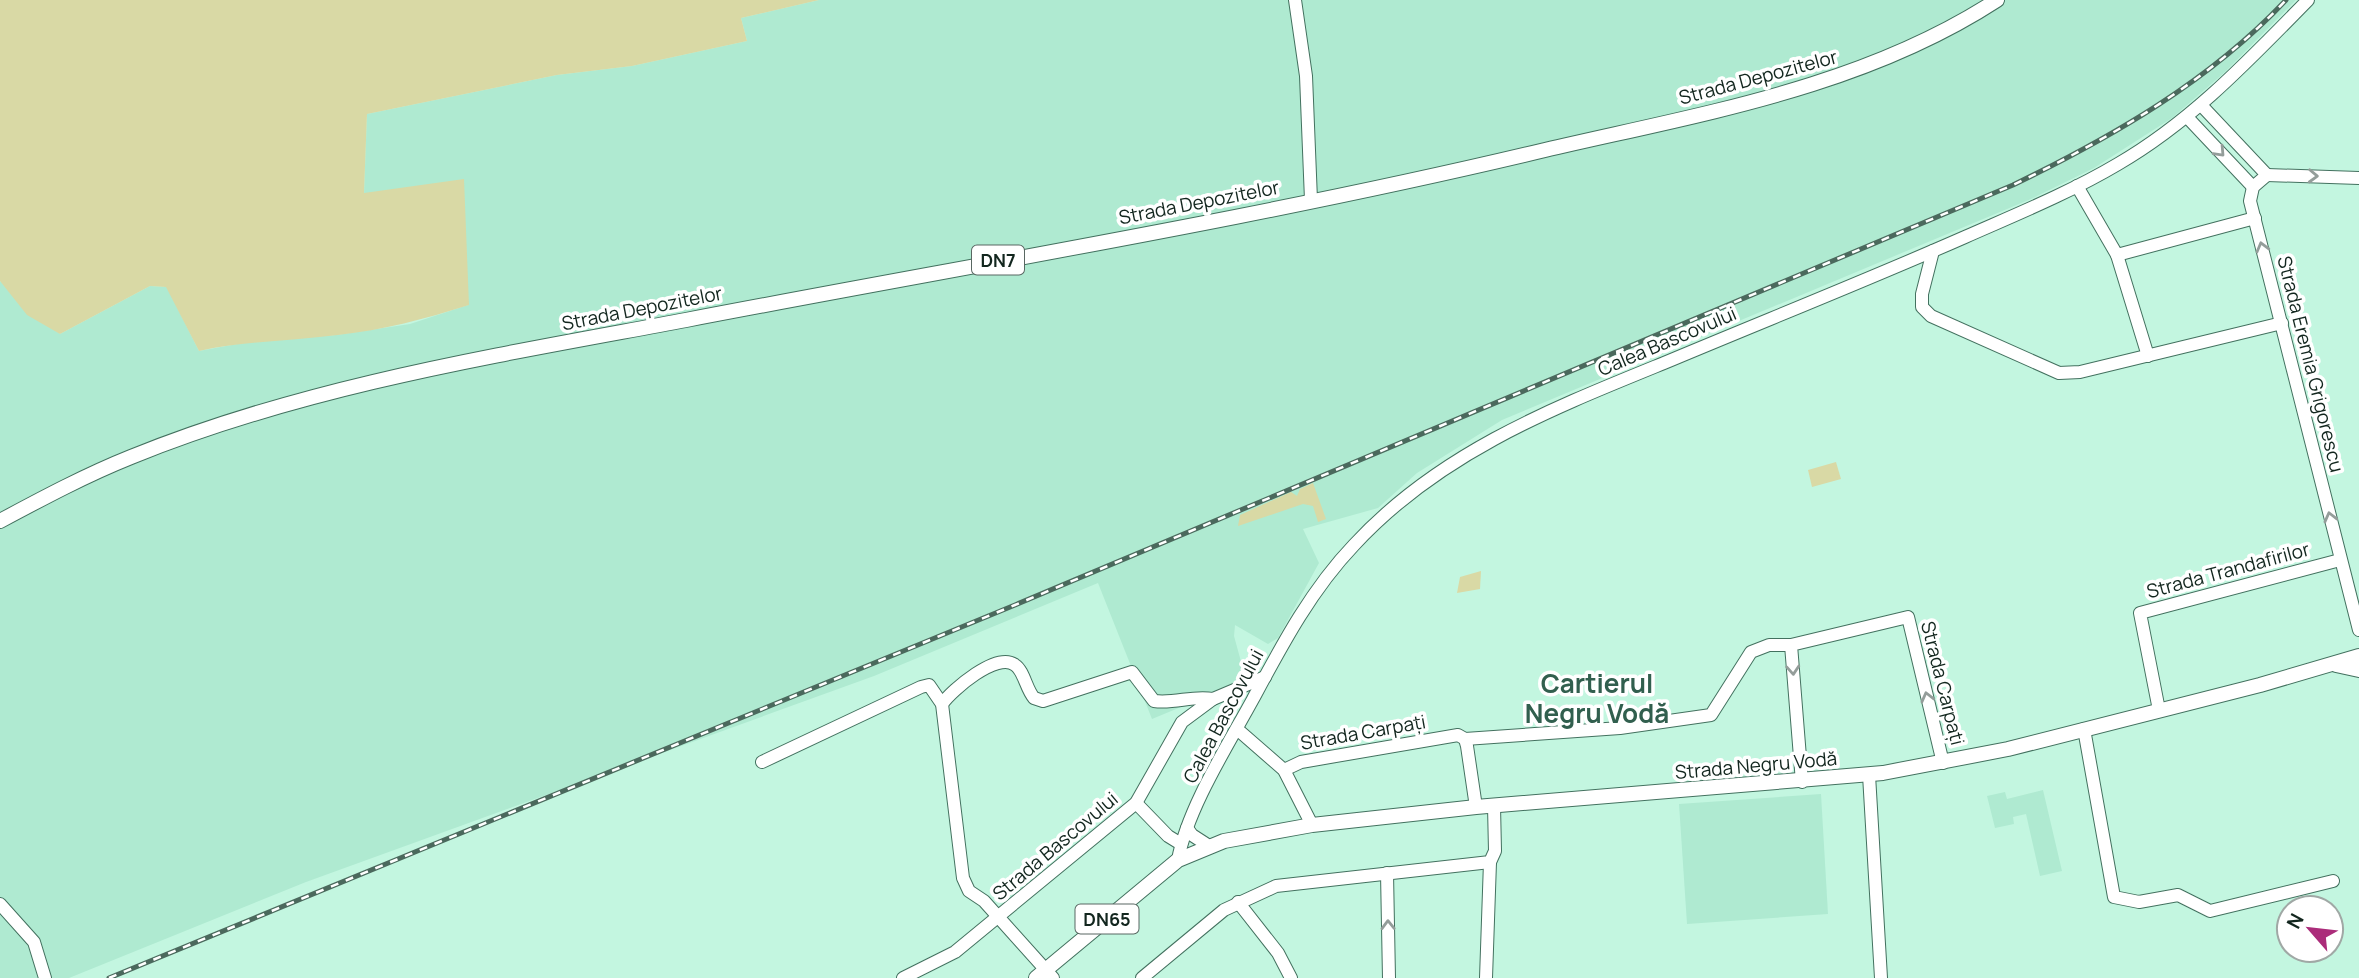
<svg xmlns="http://www.w3.org/2000/svg" width="2359" height="978" viewBox="0 0 2359 978" font-family="Manrope,sans-serif">
<rect width="100%" height="100%" fill="#c3f6e0"/>
<g fill="#afead1">
<path d="M819,0H2296L2225,72L2172,118L2094,168L2031,199L1502,420L1417,473L1378,508L1303,529L1319,563L1278,638L1268,644L1235,625L1234,636L1246,680L1152,719L1098,583L874,676L306,882L69,978H0V281L60,334L150,286L167,287L199,351L253,341L336,335L410,324L468,305L364,194L367,114L557,75L632,66L747,41L741,18Z"/>
<path d="M2043,790L2062,871L2040,876L2026,814L2013,817L2014,824L1995,828L1987,796L2005,792L2007,799Z"/>
<path d="M1821,794L1828,914L1687,924L1679,804Z"/>
</g>
<g fill="#d9d9a5">
<path d="M0,0H819L741,18L747,41L632,66L557,75L367,114L364,193L464,179L469,305C425,319 383,330 338,335C291,341 245,341 199,351L166,287L150,286L60,334L27,315L0,281Z"/>
<path d="M1836,462L1841,479L1812,487L1808,470Z"/>
<path d="M1313,483L1326,519L1318,522L1313,506L1303,504L1238,526L1240,515L1291,492L1297,496L1300,489Z"/>
<path d="M1481,571L1480,589L1457,593L1460,577Z"/>
</g>
<g fill="none" stroke-linecap="round" stroke-linejoin="round">
<defs>
<g id="minor">
<path d="M1295,0L1306,76L1311,200"/>
<path d="M2201,105L2267,175"/>
<path d="M2187,117L2253,187"/>
<path d="M2267,175L2253,187L2250,201L2359,630"/>
<path d="M2267,175L2359,178"/>
<path d="M2077,186L2117,255L2255,218"/>
<path d="M1933,251L1922,294V307L1931,316L2059,373L2080,372L2282,323"/>
<path d="M2117,255L2148,356"/>
<path d="M942,704C952,690 997,651 1015,665C1024,671 1026,689 1034,698L1043,701L1132,672L1154,701C1175,704 1193,695 1213,699"/>
<path d="M2159,710L2140,613L2340,560"/>
<path d="M1237,729L1284,770L1312,825"/>
<path d="M2084,729L2114,897L2139,902L2178,895L2210,911L2333,881"/>
<path d="M1465,739L1620,728L1711,715L1751,652L1769,645H1791"/>
<path d="M762,762L921,687L929,685L942,704L963,878L969,891L984,901L1053,978"/>
<path d="M1284,770L1301,762L1458,735L1465,739L1467,746L1476,807"/>
<path d="M1869,775L1881,978"/>
<path d="M1802,782L1791,645L1908,617L1943,763"/>
<path d="M1136,803L1168,836L1181,844"/>
<path d="M1187,828L1192,835L1209,846"/>
<path d="M1178,860C1187,809 1228,745 1253,699C1282,645 1311,590 1354,545C1439,453 1551,409 1664,363C1764,321 1865,281 1965,237C2017,214 2069,193 2118,164C2192,121 2249,60 2308,0"/>
<path d="M1387,873L1389,978"/>
<path d="M1238,902L1278,953L1291,978"/>
<path d="M0,904L34,942L45,978"/>
<path d="M903,978L955,952L1136,803L1182,722L1213,699L1265,677"/>
<path d="M1142,978L1224,910L1276,886L1490,862L1495,851L1494,806"/>
<path d="M1486,978L1490,862"/>
</g>
<g id="major">
<path d="M0,521C43,498 86,475 131,457C308,385 499,355 686,320C972,265 1261,218 1545,150C1699,114 1862,88 1997,0"/>
<path d="M2336,665L2359,670"/>
<path d="M1036,978L1178,860L1224,841L1312,825L1476,807L1883,773L2008,749L2260,685L2359,656"/>
</g>
</defs>
<use href="#minor" stroke="#43715f" stroke-width="14"/>
<use href="#major" stroke="#43715f" stroke-width="16"/>
<use href="#minor" stroke="#fff" stroke-width="12"/>
<use href="#major" stroke="#fff" stroke-width="14"/>
<defs>
<path id="rail" d="M109,978L1015,605L2013,185C2112,137 2210,81 2286,0"/>
</defs>
<use href="#rail" stroke="#4b695d" stroke-width="5"/>
<use href="#rail" stroke="#fff" stroke-width="2.5" stroke-dasharray="8" stroke-linecap="butt"/>
</g>
<defs><path id="oneway-chevron" d="M-2-3.5L2.5 0L-2 3.5" fill="none" stroke-width="1.6" stroke-linecap="round" stroke-linejoin="round" transform="scale(1.75)"/></defs>
<g stroke="#949d9a">
<use href="#oneway-chevron" transform="translate(2220 152) rotate(47)"/>
<use href="#oneway-chevron" transform="translate(2313 176) rotate(2)"/>
<use href="#oneway-chevron" transform="translate(2262 247) rotate(-105)"/>
<use href="#oneway-chevron" transform="translate(2330 517) rotate(-104)"/>
<use href="#oneway-chevron" transform="translate(1793 670) rotate(86)"/>
<use href="#oneway-chevron" transform="translate(1927 697) rotate(-104)"/>
<use href="#oneway-chevron" transform="translate(1388 925) rotate(-91)"/>
</g>
<g text-anchor="middle" dominant-baseline="central" stroke-width="7" stroke-linejoin="round" paint-order="stroke">
<g fill="#fff" stroke="#596762" stroke-width="2">
<rect x="972" y="245.5" width="52" height="29" rx="5"/>
<rect x="1075.5" y="904.5" width="63" height="29" rx="5"/>
</g>
<g font-size="18" font-weight="bold" fill="#12261e">
<text x="998" y="260">DN7</text>
<text x="1107" y="919">DN65</text>
</g>
<g font-size="19" fill="#12261e" stroke="#fff">
<text transform="translate(1758 77) rotate(-15)">Strada Depozitelor</text>
<text transform="translate(1199 202) rotate(-11)">Strada Depozitelor</text>
<text transform="translate(642 308) rotate(-11)">Strada Depozitelor</text>
<text transform="translate(1667 341) rotate(-23)">Calea Bascovului</text>
<text transform="translate(2311 364) rotate(76)">Strada Eremia Grigorescu</text>
<text transform="translate(2228 570) rotate(-15)">Strada Trandafirilor</text>
<text transform="translate(1943 683) rotate(76)">Strada Carpați</text>
<text transform="translate(1223 716) rotate(-62)">Calea Bascovului</text>
<text transform="translate(1363 732) rotate(-10)">Strada Carpați</text>
<text transform="translate(1756 765) rotate(-5)">Strada Negru Vodă</text>
<text transform="translate(1055 846) rotate(-40)">Strada Bascovului</text>
</g>
<g font-size="26" font-weight="bold" fill="#315f4e" stroke="#fff">
<text x="1597" y="683">Cartierul<tspan x="1597" dy="30">Negru Vodă</tspan></text>
</g>
</g>
<g transform="translate(2310 929) rotate(298)"><circle r="33" fill="#ffffff" stroke="#a0a8a5" stroke-width="2"/>
<path d="M0-5L12 26L0 18L-12 26Z" fill="#ab2c7a"/>
<text y="-10" font-size="19" font-weight="bold" text-anchor="middle" fill="#12261e">N</text>
</g>
</svg>
